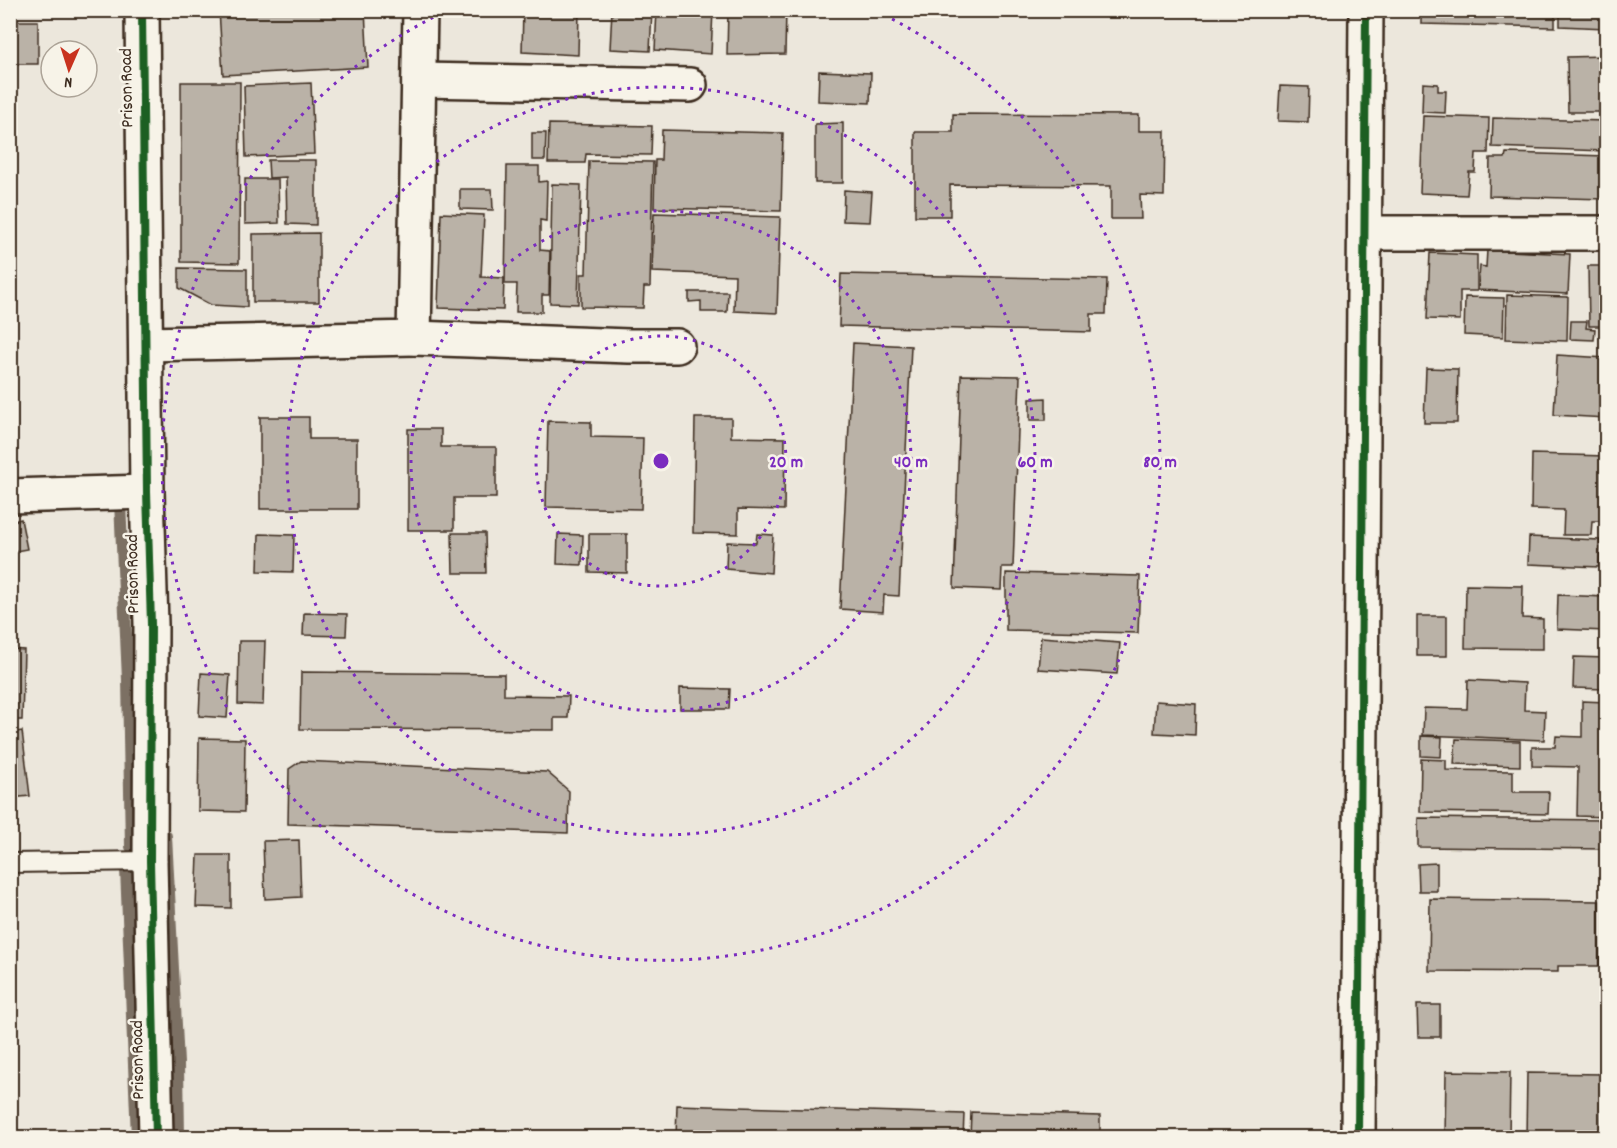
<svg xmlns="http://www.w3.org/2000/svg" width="1617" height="1148" viewBox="0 0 1617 1148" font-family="Dekko,sans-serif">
<rect width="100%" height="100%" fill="#ece7dc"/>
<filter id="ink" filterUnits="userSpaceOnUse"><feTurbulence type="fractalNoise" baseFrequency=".0167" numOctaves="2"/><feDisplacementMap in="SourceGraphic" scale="12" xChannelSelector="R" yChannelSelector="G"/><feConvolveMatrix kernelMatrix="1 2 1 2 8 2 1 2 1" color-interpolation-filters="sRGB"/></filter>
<g filter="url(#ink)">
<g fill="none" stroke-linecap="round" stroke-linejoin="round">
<g stroke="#7c7064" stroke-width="12">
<path d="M120,502L128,680L131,847"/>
<path d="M166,836L178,1063L179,1138"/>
<path d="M126,869L137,1138"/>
</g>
</g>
<g fill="#bab2a7" stroke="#3b2a1e" stroke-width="1.5">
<path d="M219,10H365L368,67L223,75Z"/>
<path d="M523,10H579L578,55L522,52Z"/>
<path d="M612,10H652L650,51L610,49Z"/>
<path d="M657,10H713L711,54L655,50Z"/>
<path d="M728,10H786L785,54L727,55Z"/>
<path d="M1421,10H1555V27L1421,24Z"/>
<path d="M1560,10H1606V28L1560,26Z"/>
<rect x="10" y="21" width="28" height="43"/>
<path d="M1606,56V112H1568L1567,57Z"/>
<path d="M819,71L871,73L870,103L818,101Z"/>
<path d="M181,82H240L239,263L181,262Z"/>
<path d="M311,83L314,154L246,157L244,86Z"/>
<path d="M1423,83L1438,84V91H1446L1445,113L1422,112Z"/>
<path d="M1280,86L1309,87L1308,122L1278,121Z"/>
<path d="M953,114L1139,115V131H1165L1164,196L1140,195L1141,219H1111V186L950,185V216H915V132H953Z"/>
<path d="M1423,116L1489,118L1488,153H1476L1475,172H1469L1467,195L1420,193Z"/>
<path d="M1493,118L1606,121V151L1492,147Z"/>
<path d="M843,123V183H815V124Z"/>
<path d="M549,124L652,126L651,155L586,154L585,163H548Z"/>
<path d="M662,130L783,133L781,211L654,208L655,160H661Z"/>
<path d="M532,133H546L545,160H532Z"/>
<path d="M1506,153L1606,156V199L1489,196L1490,158H1505Z"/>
<path d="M268,160H316V225L287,224L286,177L269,178Z"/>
<path d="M589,161L653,162L650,287H644L643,308L581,307V274H586Z"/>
<path d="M507,166H539V182L547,181L546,221L540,220V250L550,251L549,295H542V312H516L517,284H505Z"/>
<path d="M245,179H278L279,223L245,224Z"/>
<path d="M552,184L581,185L578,304L550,303Z"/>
<path d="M460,189H492L493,210L460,209Z"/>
<path d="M844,190L872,192L870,222L843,221Z"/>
<path d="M441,213L484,215L481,277L504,278L503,310L438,308Z"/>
<path d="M654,213L780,217L777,313L734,311L735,275L652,272Z"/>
<path d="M319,233V302H253V234Z"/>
<path d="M1487,250L1570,254L1568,294L1478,290L1480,266L1486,267Z"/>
<path d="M1430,253L1477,255V291H1460V320L1427,319Z"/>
<path d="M1588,266H1606V326H1589Z"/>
<path d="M179,268L247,269V307L211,305L179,288Z"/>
<path d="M841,274L1107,279L1106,314H1091V332L839,326Z"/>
<path d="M689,292H728L727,312H701V301L689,302Z"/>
<path d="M1507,295L1568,297L1567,341L1506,339Z"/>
<path d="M1465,297L1504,298L1503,337L1464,335Z"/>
<path d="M1571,321H1587L1586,328L1595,329L1594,340L1570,339Z"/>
<path d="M853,343L911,346L899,596L884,595L883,612L840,609Z"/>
<path d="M1557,355L1606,358V418L1554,415Z"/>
<path d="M1426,368L1458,369L1457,423H1424Z"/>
<path d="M961,375L1020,376L1013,567H1002L1001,590L954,588Z"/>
<path d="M1046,398V420H1030V399Z"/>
<path d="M260,417H309V439H357V509H260Z"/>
<path d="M695,418H731V437L785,438L784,510L738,509V534L693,533Z"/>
<path d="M548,421L591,422V437L643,438L641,509L546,507Z"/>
<path d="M408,429H441V447H496V498H454V530H408Z"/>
<path d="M1532,454L1606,456V521H1592L1591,535H1563L1564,510L1531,509Z"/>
<path d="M21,519L27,549L10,552V522Z"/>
<path d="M452,533H485L486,573H453Z"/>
<path d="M259,534L294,535L293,572L258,571Z"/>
<path d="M558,534L583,535L582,565L557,564Z"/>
<path d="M589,534H627V573L589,572Z"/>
<path d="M757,534L773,535L771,573L726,569L727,542L756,543Z"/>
<path d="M1529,537L1600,540L1599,567L1528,564Z"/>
<path d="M1006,573L1140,576L1138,633L1006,630Z"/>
<path d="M1466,585L1523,586L1522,618L1543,619V649L1465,648Z"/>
<path d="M1558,595L1606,597V631L1557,629Z"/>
<path d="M304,613L347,614L346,636L303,635Z"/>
<rect x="1417" y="616" width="30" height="40"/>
<path d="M1041,637L1120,643L1117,674L1038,669Z"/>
<path d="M239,641H265L263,705L238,704Z"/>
<path d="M10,649L24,650L22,720H10Z"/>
<path d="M1574,657L1606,658V689L1573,688Z"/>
<path d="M301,672L504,674V695L569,696L568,718H554V730L300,729Z"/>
<path d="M201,673L230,675L227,718L199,716Z"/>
<path d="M1468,680L1525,683L1524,710L1545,711L1544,740L1423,735L1424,708L1467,709Z"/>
<path d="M680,688L730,689L729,709H680Z"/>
<path d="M1156,701L1196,704L1195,735L1154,733Z"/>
<path d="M1582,701L1606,702V817L1577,816L1578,767L1532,766V747H1555L1556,736L1582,737Z"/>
<path d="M22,731L30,796L10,798V733Z"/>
<path d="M1421,736L1442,737L1441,757L1421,756Z"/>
<path d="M199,738L245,739L244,812L198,811Z"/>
<path d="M1456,739L1520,741V766L1454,764Z"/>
<path d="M1421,759L1446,760V770L1513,771V792H1549L1548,814L1420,812Z"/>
<path d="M301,761L547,772L569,791L568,833L288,824L289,769Z"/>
<path d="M1418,818L1606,820V849L1418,847Z"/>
<path d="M299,840L301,897L265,899L263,841Z"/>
<path d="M198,855H231V908L196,907Z"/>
<path d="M1437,863V891H1419L1418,864Z"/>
<path d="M1430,899L1599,901V966H1558V972L1429,971Z"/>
<path d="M10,909L13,910V1020H10Z"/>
<path d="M1417,1005H1440V1037H1418Z"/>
<path d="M1446,1071L1510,1072L1509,1138H1445Z"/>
<path d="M1527,1073L1604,1074L1602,1136L1582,1135V1138H1526Z"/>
<path d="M677,1105L964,1114L963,1138H676Z"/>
<path d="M971,1112L1100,1116V1138H970Z"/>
</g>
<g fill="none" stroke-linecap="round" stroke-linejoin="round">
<defs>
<path id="service" d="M10,863L150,861"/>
<g id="minor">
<path d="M142,10L147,492L151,624L150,861L156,1138"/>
<path d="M419,80L690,85"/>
<path d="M1365,233H1606"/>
<path d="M414,338L629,346H677"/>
<path d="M146,344L414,338L420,10"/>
<path d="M10,496L147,492"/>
<path d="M1358,1138L1366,10"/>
</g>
</defs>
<use href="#service" stroke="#3b2a1e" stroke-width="22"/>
<use href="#minor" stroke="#3b2a1e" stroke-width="38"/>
<use href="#service" stroke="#f7f3e8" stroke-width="18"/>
<use href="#minor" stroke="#f7f3e8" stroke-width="33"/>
<defs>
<g id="cycleway">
<path d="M142,10L147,492L151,624L150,861L156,1138"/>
<path d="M1358,1138L1366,10"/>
</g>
</defs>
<use href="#cycleway" stroke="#f7f3e8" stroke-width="11"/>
<use href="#cycleway" stroke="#1b5e20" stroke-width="8"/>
</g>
</g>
<g fill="none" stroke="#7b2cbf" stroke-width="3" stroke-dasharray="3 6">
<circle cx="661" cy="461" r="125"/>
<circle cx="661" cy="461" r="250"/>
<circle cx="661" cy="461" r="374"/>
<path d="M876 11A499 499 0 1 1 446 11"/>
</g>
<g text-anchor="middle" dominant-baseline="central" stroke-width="5" stroke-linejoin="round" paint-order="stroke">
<g font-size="18" fill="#3b2a1e" stroke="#f7f3e8">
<text transform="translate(128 88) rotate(-91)">Prison Road</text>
<text transform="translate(134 574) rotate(-91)">Prison Road</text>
<text transform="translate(139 1060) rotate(-91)">Prison Road</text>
</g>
</g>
<circle cx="661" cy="461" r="9" fill="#7b2cbf" stroke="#f7f3e8" stroke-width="3"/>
<g font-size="18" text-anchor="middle" font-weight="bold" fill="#7b2cbf" stroke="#f7f3e8" stroke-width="5" stroke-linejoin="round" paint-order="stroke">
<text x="786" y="467">20 m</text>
<text x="911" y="467">40 m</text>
<text x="1035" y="467">60 m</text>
<text x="1160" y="467">80 m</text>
</g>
<rect width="1617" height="1148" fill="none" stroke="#f7f3e8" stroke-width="36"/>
<rect x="18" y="18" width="1581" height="1112" fill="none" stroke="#3b2a1e" stroke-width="2" filter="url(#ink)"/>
<g transform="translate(69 69) rotate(183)"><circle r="28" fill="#f7f3e8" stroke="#aca397" stroke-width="1.5"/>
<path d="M0-4.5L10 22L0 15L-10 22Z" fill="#c8321e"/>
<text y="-9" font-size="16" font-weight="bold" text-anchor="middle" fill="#3b2a1e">N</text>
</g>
</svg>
